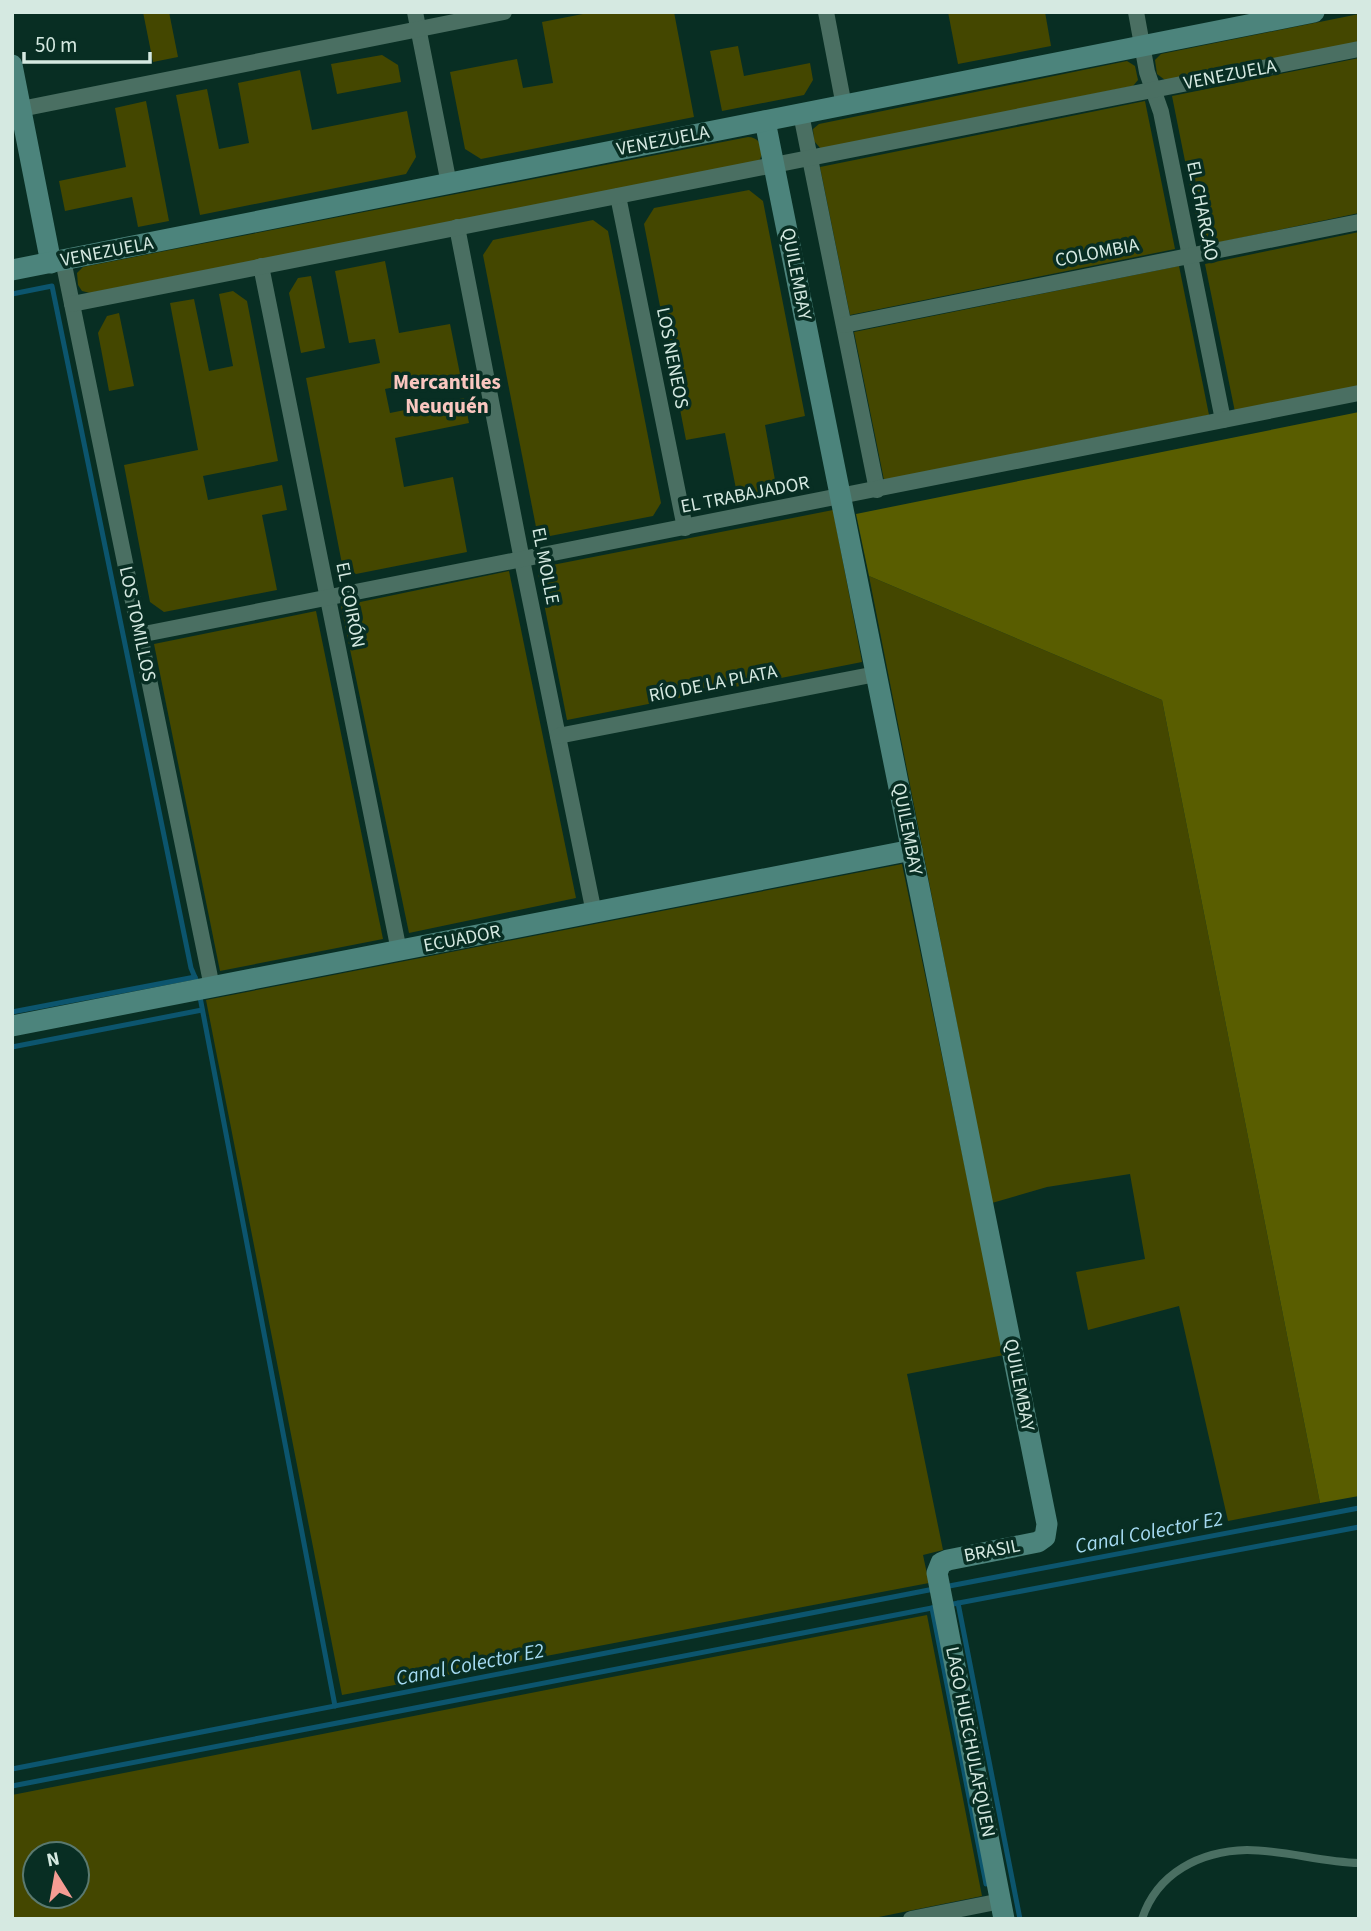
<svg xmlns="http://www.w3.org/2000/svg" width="1371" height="1931" viewBox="0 0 1371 1931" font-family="'Source Sans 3',sans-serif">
<rect width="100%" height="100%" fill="#082e23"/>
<g fill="#444700" fill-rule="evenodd">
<path d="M143,12H169L178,57L153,62Z"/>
<path d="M593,12H674L694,117L481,159L465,149L450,72L517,59L523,88L553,83L542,22Z"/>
<path d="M948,12H1045L1051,46L958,64Z"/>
<path d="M1359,14V42L1165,80L1157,74L1155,60L1161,54Z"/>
<path d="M738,46L744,76L810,63L813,80L804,95L722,111L710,51Z"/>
<path d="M382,55L398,65L401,82L337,94L331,64Z"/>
<path d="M1359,58V213L1202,246L1172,96Z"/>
<path d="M1127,61L1135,66L1138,80L1133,86L821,149L814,141L813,129L819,124Z"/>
<path d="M300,70L312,130L407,111L416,157L406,174L200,215L176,95L207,89L219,149L249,143L238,83Z"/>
<path d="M146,101L169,221L138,227L132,197L65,211L59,181L126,167L115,108Z"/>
<path d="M1145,101L1175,249L850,315L820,167Z"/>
<path d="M748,137C761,137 765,151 759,161L90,293L82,291L78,285L77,273L83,267Z"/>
<path d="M749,190L763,201L805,416L765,425L777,491L738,499L725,433L686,440L644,224L654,208Z"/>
<path d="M593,220L608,231L661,503L653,516L550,536L536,527L483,255L493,240Z"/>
<path d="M1359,232V387L1235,412L1205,264Z"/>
<path d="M385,261L399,333L450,324L460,374L385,389L390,413L464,398L469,423L395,438L404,487L453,477L467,552L356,574L342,564L306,378L380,363L375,339L349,343L335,271Z"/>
<path d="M1179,266L1209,415L884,480L854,332Z"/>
<path d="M311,276L325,348L301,353L289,293L298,278Z"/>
<path d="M233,291L247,301L278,461L203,476L208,500L282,485L287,510L262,515L277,590L164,612L150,602L124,465L198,450L170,303L194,299L209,371L233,366L219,294Z"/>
<path d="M119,313L134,386L109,391L98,333L107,316Z"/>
<path d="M833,510L862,662L567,720L537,568Z"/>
<path d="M509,571L576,898L409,933L341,606Z"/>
<path d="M869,576L1162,700L1320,1503L1228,1521L1179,1306L1088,1330L1076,1272L1145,1259L1130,1174L1047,1187L992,1203Z"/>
<path d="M316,611L383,939L220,971L154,644Z"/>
<path d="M902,864L1004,1355L907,1374L943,1550L923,1555L929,1583L342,1695L206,1000Z"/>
<path d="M927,1615L982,1896L869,1919H12V1795ZM77,1854V1896H35V1854Z"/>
</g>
<path fill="#595d00" d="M1359,412V1496L1320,1503L1162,700L869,576L856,514Z"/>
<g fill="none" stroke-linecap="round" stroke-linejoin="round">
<g stroke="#0c556e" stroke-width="5">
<path d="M12,294L52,286L191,968L197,982"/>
<path d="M200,997L335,1706"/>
<path d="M12,1012L195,977"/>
<path d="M12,1047L202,1010"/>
<path d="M944,1587L1359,1508"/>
<path d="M958,1603L1020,1919"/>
<path d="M948,1605L1359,1527"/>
<path d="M932,1608L986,1884"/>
<path d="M12,1769L934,1589"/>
<path d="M12,1786L937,1607"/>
</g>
<path stroke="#4a6f62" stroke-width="8" d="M1142,1919C1157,1873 1200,1851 1247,1850C1284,1850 1321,1862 1359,1863"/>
<g stroke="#4a6f62" stroke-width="16">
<path d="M415,12L449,184"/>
<path d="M826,12L844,106"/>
<path d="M1136,12L1147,72L1161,112L1223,420"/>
<path d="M21,109L504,12"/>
<path d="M801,114L877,490"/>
<path d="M618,196L685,528"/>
<path d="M457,227L522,560L594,913"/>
<path d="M63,260L212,987"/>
<path d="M261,266L399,951"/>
<path d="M72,304L1359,49"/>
<path d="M844,325L1359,222"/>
<path d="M139,635L1359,393"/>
<path d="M558,736L876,674"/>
<path d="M911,1919L1001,1901"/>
</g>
<g stroke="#4c847c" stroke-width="21">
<path d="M12,65L51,263"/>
<path d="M765,121L1047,1524L1045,1537L1038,1542L948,1560L941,1563L937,1573L1004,1919"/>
<path d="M12,270L1314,12"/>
<path d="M12,1026L912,850"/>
</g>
</g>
<g text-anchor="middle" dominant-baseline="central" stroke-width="7" stroke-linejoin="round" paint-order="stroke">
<g font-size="19" fill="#d5e9e1" stroke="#082e23">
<text transform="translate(1230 75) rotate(-11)">VENEZUELA</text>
<text transform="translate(663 141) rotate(-11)">VENEZUELA</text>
<text transform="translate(1202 211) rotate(79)">EL CHARCAO</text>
<text transform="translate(107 252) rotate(-11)">VENEZUELA</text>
<text transform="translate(1097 253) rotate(-11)">COLOMBIA</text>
<text transform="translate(796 274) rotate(79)">QUILEMBAY</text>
<text transform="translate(672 358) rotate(79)">LOS NENEOS</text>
<text transform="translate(745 495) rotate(-11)">EL TRABAJADOR</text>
<text transform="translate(545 566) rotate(79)">EL MOLLE</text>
<text transform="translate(350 605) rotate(79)">EL COIRÓN</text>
<text transform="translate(137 624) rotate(78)">LOS TOMILLOS</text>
<text transform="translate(713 684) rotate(-11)">RÍO DE LA PLATA</text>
<text transform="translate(907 829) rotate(79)">QUILEMBAY</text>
<text transform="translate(462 939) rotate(-11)">ECUADOR</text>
<text transform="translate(1019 1385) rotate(79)">QUILEMBAY</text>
<text transform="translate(992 1551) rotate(-11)">BRASIL</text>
<text transform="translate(970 1742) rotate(79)">LAGO HUECHULAFQUEN</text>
</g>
<g font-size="21" font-weight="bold" fill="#fac7c0" stroke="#082e23">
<text x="447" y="382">Mercantiles<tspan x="447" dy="24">Neuquén</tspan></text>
</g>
<g font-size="21" font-style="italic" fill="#a5daf1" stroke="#082e23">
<text transform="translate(1149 1532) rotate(-11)">Canal Colector E2</text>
<text transform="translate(470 1664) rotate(-11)">Canal Colector E2</text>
</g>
</g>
<rect width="1371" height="1931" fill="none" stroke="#d5e9e1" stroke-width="28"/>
<g transform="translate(56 1875) rotate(349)"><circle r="33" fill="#082e23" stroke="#5a796f" stroke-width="2"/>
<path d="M0-5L12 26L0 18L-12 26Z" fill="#f59c93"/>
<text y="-10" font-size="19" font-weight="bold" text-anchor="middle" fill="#d5e9e1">N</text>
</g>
<path d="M24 52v10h126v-10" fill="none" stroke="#d5e9e1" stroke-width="3.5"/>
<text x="35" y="52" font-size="21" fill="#d5e9e1" stroke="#082e23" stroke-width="5" paint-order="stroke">50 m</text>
</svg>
